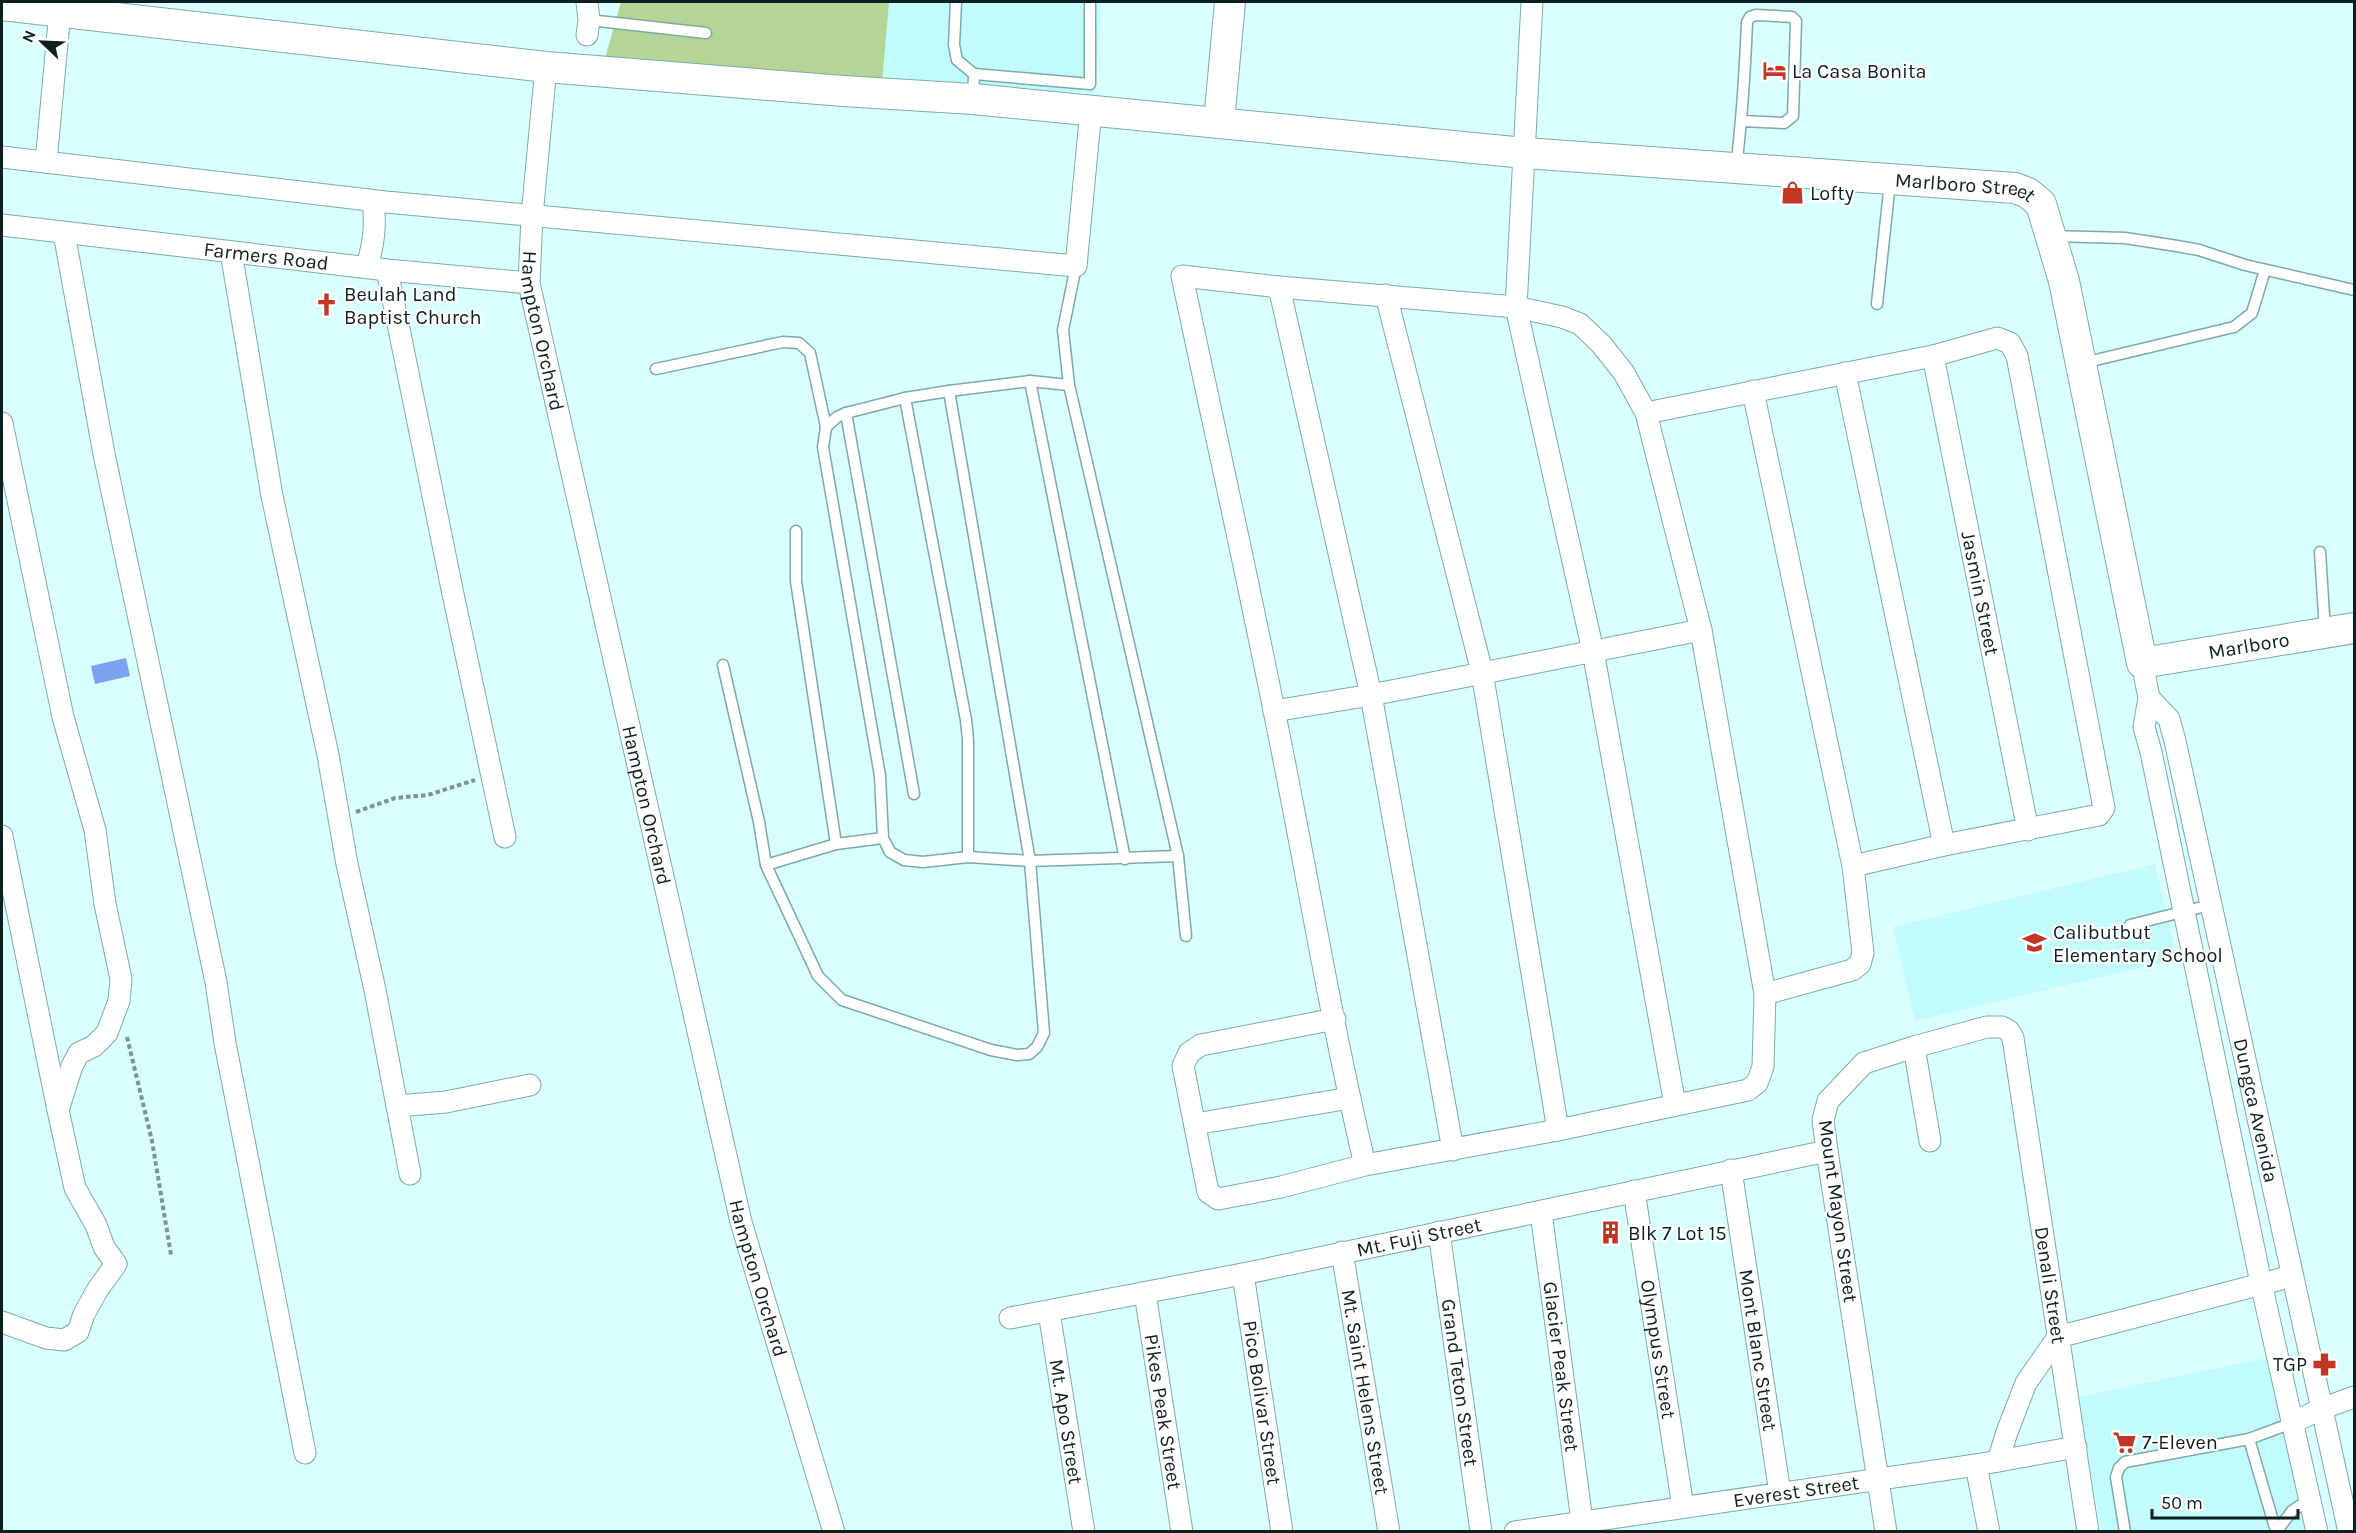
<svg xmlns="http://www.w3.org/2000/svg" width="2356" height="1533" viewBox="0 0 2356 1533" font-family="Karla,sans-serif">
<rect width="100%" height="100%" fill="#d9ffff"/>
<g fill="#c1fbfc">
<path d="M889,2H1101L1095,93L882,83Z"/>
<path d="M2155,864L2177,959L1915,1021L1893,927Z"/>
<path d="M2266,1358L2308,1531H2101L2078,1397Z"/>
</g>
<path fill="#b4d595" d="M621,2H889L882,83L602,69Z"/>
<path fill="#7aa2f0" d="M126,658L130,676L95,684L91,666Z"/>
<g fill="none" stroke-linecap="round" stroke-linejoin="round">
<defs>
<g id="lane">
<path d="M956,2L954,45L957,60L974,74L973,99"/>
<path d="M589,20L706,33"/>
<path d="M974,74L1090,84V2"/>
<path d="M1736,168C1742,119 1745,71 1747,22L1750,17L1756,15L1792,17L1796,21L1793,116L1784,123L1741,121"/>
<path d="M2052,236L2125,238L2177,246L2199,250L2245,265L2354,290"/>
<path d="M1076,266L1063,330L1069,385L1178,856L1186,936"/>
<path d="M1877,304L1890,182"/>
<path d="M2083,363L2234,327L2252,313L2265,270"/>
<path d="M656,369L783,342L799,343L810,353L826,427"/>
<path d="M1030,381L1125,859"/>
<path d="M905,398L966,720L968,740V857"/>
<path d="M846,413L914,794"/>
<path d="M796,531V581L836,844L883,838L890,852L904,860L923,862L968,857L1030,861L1178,856"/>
<path d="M2320,552L2325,631"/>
<path d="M723,665L759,822L766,865L818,976L842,1000L991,1050L1017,1055L1029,1054L1037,1047L1044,1033L1030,861L949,391"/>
<path d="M883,838L880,776L823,447L826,427L837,417L846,413L905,398L949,391L1030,381L1069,385"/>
<path d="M766,865L836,844"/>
<path d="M2130,925L2210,905"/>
<path d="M2249,1439L2292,1423"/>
<path d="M2125,1532L2116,1477L2119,1468L2125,1462L2249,1439L2276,1531"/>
<path d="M2276,1532L2292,1511L2310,1499"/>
</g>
<g id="street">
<path d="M587,2L589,20L587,35"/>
<path d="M1532,2L1516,307L1593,651L1675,1105"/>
<path id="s1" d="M546,67L532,216L529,283L741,1222L834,1532"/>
<path d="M2,157L386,202L1076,266L1091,110"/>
<path d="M46,162L60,11"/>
<path id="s2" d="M2,225L387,270L529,283"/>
<path d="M64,233L104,454L216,982L225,1043L305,1453"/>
<path d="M231,252L272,496L328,755L347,864L375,990L410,1174"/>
<path d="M367,266C374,243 376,225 373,201"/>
<path d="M387,270L453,594L505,837"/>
<path d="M1279,287L1371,695L1453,1150"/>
<path d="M1386,295L1482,672L1558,1130"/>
<path id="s3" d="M1933,356L2028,830"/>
<path d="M1845,373L1944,845"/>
<path d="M1753,391L1853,866L1863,953L1860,964L1852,970L1765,994"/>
<path d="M1646,413L1933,356L1997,338L2010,343L2017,356L2104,808L2099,815L1944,845L1853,866"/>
<path d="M2,423L63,717L95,830L105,904L121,979L119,1001L107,1033L94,1046L79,1053L72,1066L58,1110L75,1188L96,1225L104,1247L116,1264L98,1289L84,1314L78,1332L64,1340L46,1338L2,1322"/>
<path d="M2142,663L2149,698L2144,727L2151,752L2261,1283L2317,1532"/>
<path id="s4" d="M2149,698L2169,719L2175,741L2349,1532"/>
<path d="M1274,711L1371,695L1701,630"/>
<path d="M2,836L58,1110"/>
<path d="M1335,1019L1201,1045L1189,1053L1183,1066L1208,1192L1218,1199L1281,1187L1365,1165L1558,1130L1748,1090L1757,1083L1763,1067L1765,994L1701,630L1646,413L1624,373L1601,344L1580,324L1562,317L1516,307L1279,287L1182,276C1215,432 1250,588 1281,745C1309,885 1332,1026 1365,1165"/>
<path d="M1914,1047L1930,1141"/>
<path d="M397,1106L446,1102L530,1085"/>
<path d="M1195,1124L1350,1098"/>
<path id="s5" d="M1731,1170L1780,1493"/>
<path id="s6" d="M1634,1191L1683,1507"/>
<path id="s7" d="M1541,1212L1582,1521"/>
<path id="s8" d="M1439,1232L1481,1532"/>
<path id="s9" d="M1342,1252L1389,1532"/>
<path id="s10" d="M1243,1274L1282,1532"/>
<path id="s11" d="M1145,1293L1182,1532"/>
<path id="s12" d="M1049,1312L1084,1532"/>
<path id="s13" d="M1010,1318L1243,1274L1827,1151"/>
<path d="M2292,1423L2321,1409L2354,1397"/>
<path d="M1998,1461L2007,1432L2026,1383L2058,1337L2292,1276"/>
<path d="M1976,1465L1989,1532"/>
<path id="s14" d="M1515,1532L1976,1465L2076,1447"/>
<path id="s15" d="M1886,1532L1827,1151L1823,1120L1828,1101L1864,1063L1914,1047L1987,1027H2002L2009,1031L2013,1038L2088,1532"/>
</g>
<g id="secondary">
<path id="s16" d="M2,5L546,67L843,91L973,99L1525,153L2015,188L2028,193L2041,204L2064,281L2142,663L2354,628"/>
<path d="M1219,122L1230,2"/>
</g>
</defs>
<use href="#lane" stroke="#7caaaa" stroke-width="13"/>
<use href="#street" stroke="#7caaaa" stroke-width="23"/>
<use href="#secondary" stroke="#7caaaa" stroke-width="32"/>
<g stroke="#799696" stroke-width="4" stroke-dasharray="4.5 3" stroke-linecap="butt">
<path d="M356,812L395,798L428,795L475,780"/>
<path d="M127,1037L152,1141L171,1255"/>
</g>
<use href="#lane" stroke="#fff" stroke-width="10"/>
<use href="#street" stroke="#fff" stroke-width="21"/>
<use href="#secondary" stroke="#fff" stroke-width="30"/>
</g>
<defs>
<symbol id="hotel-bare" viewBox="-9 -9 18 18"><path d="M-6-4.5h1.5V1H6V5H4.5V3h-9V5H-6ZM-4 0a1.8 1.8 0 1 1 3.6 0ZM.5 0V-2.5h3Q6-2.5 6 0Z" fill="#c23623" stroke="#fff" stroke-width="2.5" paint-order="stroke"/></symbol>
<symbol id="shop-bare" viewBox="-9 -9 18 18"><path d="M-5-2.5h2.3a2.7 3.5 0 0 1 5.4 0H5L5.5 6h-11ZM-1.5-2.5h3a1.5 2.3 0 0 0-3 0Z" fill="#c23623" stroke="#fff" stroke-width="2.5" paint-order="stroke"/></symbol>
<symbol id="church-bare" viewBox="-9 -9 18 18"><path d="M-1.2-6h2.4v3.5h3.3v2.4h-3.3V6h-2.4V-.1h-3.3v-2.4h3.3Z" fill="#c23623" stroke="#fff" stroke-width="2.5" paint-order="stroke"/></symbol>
<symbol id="school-bare" viewBox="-9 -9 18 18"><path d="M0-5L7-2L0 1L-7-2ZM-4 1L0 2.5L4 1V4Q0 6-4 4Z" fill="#c23623" stroke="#fff" stroke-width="2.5" paint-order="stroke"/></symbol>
<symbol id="building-bare" viewBox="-9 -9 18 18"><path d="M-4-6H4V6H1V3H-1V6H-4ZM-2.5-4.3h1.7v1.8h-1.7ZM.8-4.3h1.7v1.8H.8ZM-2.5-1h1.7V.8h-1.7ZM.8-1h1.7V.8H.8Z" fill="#c23623" stroke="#fff" stroke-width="2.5" paint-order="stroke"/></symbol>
<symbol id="pharmacy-bare" viewBox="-9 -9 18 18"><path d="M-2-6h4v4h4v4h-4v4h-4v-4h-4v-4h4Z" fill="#c23623" stroke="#fff" stroke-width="2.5" paint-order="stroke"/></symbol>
<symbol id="supermarket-bare" viewBox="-9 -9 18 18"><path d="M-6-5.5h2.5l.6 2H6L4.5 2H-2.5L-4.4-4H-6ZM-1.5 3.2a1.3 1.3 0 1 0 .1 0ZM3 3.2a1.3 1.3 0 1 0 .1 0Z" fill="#c23623" stroke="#fff" stroke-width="2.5" paint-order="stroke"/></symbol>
</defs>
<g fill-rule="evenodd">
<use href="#hotel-bare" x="1758" y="54" width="33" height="33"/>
<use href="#shop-bare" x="1776" y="176" width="33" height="33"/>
<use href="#church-bare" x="310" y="288" width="33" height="33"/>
<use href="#school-bare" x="2018" y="926" width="33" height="33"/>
<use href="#building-bare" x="1594" y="1216" width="33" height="33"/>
<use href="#pharmacy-bare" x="2308" y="1348" width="33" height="33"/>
<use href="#supermarket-bare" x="2108" y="1426" width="33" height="33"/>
</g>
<g text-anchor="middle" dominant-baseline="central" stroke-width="4.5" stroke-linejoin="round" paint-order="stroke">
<g font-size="20" fill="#0d2020" stroke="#fff" text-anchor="start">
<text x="1792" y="71">La Casa Bonita</text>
<text x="1810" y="193">Lofty</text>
<text x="344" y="294">Beulah Land<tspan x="344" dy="23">Baptist Church</tspan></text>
<text x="2053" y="932">Calibutbut<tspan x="2053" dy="23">Elementary School</tspan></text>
<text x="1628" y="1233">Blk 7 Lot 15</text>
<text x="2307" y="1364" text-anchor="end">TGP</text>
<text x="2142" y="1442">7-Eleven</text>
</g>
<g font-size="20" fill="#0d2020" stroke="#fff">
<text stroke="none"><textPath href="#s16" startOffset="1972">Marlboro Street</textPath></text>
<text stroke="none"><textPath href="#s2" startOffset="266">Farmers Road</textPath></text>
<text stroke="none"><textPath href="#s1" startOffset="266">Hampton Orchard</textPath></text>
<text stroke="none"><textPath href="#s3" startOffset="242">Jasmin Street</textPath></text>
<text stroke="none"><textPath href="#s16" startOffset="2631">Marlboro</textPath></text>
<text stroke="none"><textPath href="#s1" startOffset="752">Hampton Orchard</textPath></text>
<text stroke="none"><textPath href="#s4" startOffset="430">Dungca Avenida</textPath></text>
<text transform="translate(1838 1211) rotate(82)">Mount Mayon Street</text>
<text stroke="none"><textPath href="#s13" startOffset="417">Mt. Fuji Street</textPath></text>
<text stroke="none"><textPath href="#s1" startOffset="1238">Hampton Orchard</textPath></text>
<text stroke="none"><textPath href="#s15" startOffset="898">Denali Street</textPath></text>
<text stroke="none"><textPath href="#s6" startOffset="160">Olympus Street</textPath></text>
<text stroke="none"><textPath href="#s5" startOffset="182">Mont Blanc Street</textPath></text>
<text stroke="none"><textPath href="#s7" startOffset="156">Glacier Peak Street</textPath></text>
<text stroke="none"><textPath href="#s8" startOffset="152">Grand Teton Street</textPath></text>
<text stroke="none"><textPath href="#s9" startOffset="142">Mt. Saint Helens Street</textPath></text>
<text stroke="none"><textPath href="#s10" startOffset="130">Pico Bolivar Street</textPath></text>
<text stroke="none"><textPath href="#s11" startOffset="120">Pikes Peak Street</textPath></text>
<text stroke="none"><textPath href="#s12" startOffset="111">Mt. Apo Street</textPath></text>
<text stroke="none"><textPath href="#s14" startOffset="284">Everest Street</textPath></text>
</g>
</g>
<rect width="2356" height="1533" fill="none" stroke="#0d2020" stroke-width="6"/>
<g transform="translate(42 42) rotate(293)" stroke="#ffffff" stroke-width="4.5" paint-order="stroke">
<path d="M0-4.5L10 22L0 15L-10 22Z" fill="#0d2020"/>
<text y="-9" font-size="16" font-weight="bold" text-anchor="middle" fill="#0d2020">N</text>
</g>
<path d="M2152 1509v9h146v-9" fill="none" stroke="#0d2020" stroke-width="3"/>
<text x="2161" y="1509" font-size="18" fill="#0d2020" stroke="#ffffff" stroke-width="4.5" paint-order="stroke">50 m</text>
</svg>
